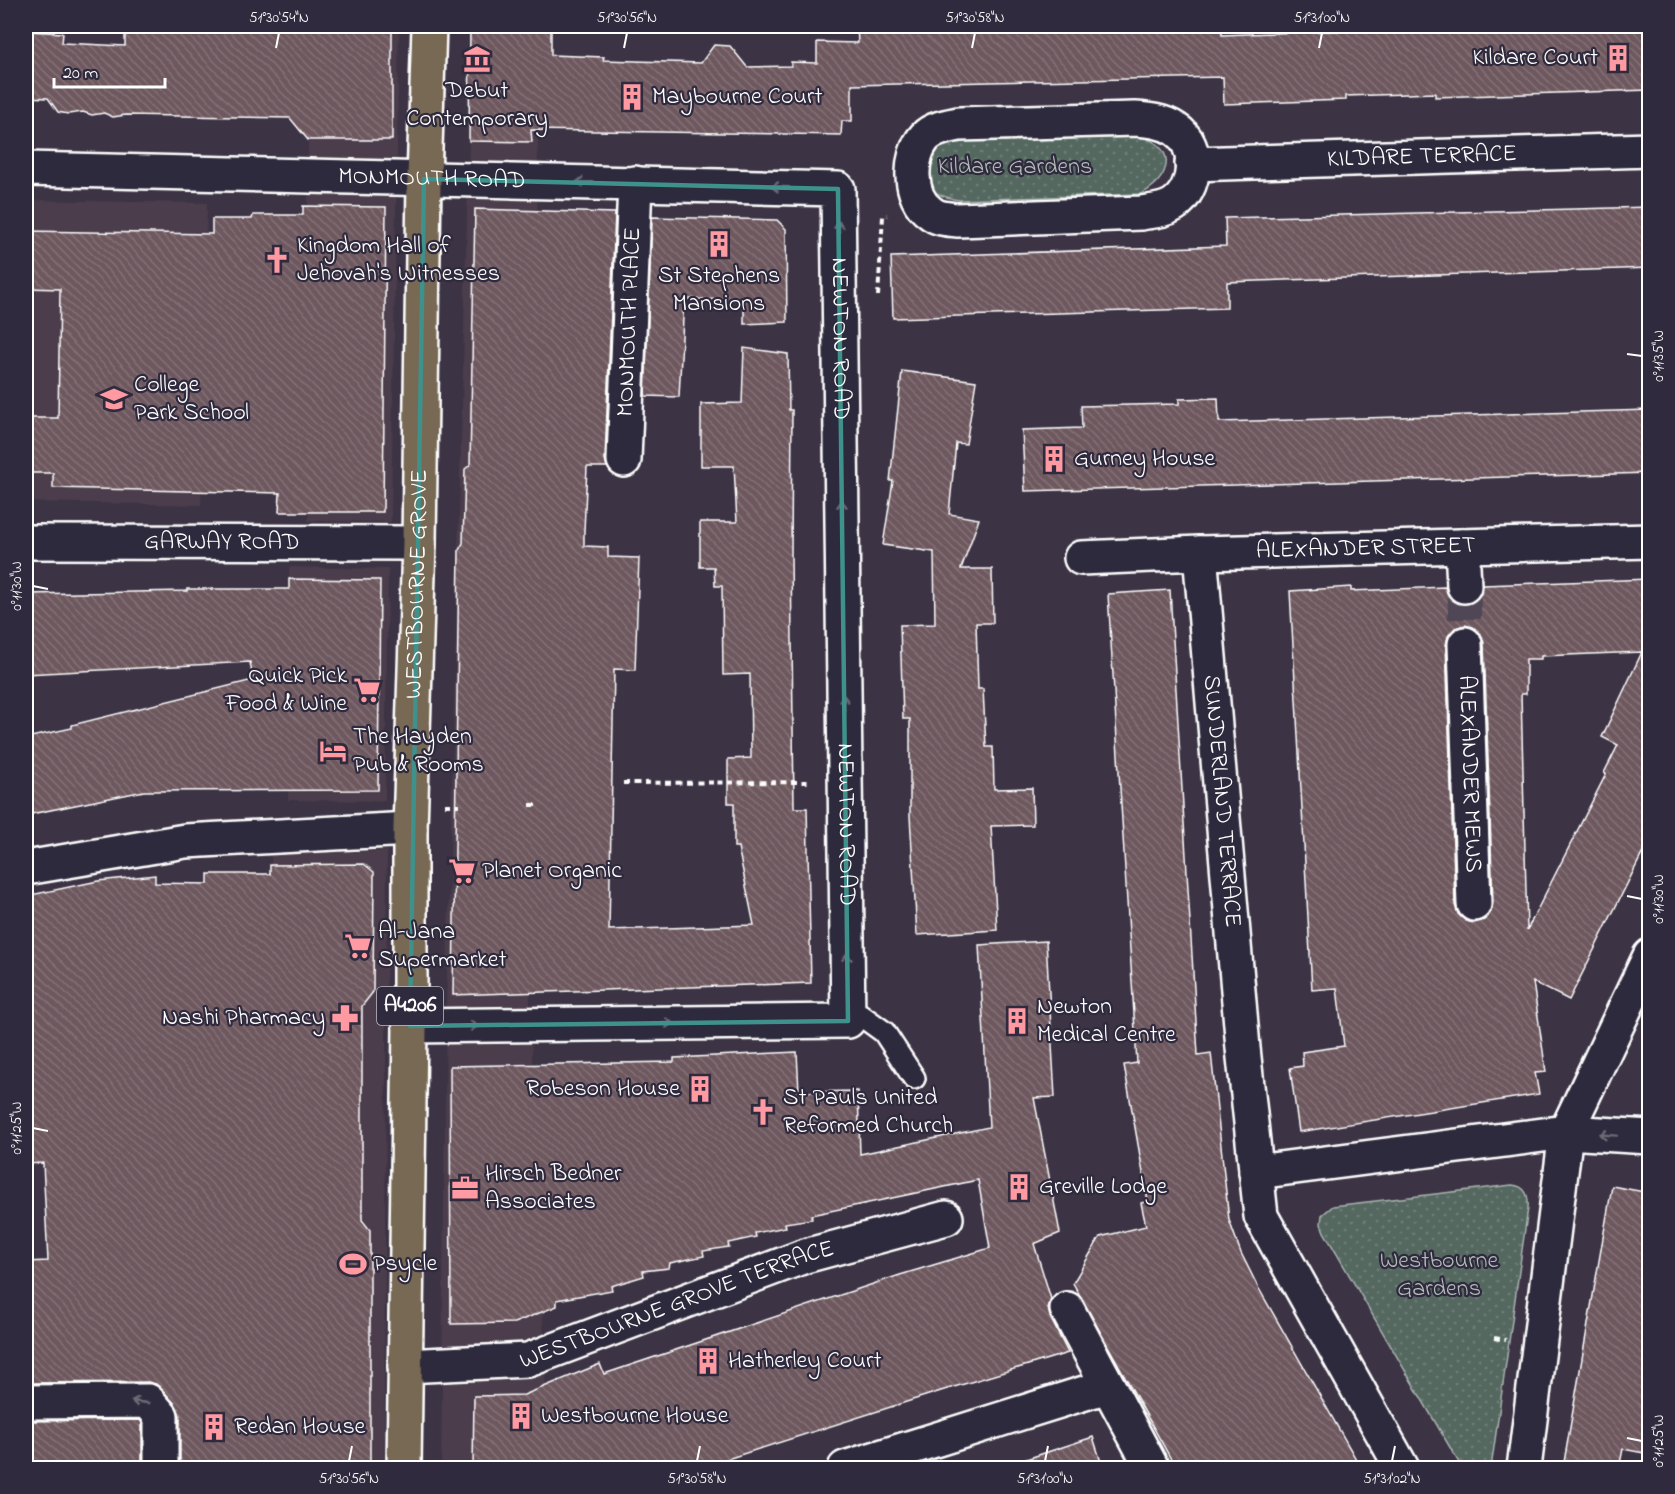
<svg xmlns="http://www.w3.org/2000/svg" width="1675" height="1494" viewBox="0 0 1675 1494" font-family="'Indie Flower',sans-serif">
<defs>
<pattern id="garden-dots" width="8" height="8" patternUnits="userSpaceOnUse" patternTransform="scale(1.5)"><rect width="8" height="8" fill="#546861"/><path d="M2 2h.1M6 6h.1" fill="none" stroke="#6e7f79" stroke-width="1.8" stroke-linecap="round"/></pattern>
<pattern id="building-back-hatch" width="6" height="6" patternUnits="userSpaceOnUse" patternTransform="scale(1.5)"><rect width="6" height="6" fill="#6e585e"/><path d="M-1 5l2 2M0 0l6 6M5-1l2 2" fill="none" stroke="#847176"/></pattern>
</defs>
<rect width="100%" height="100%" fill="#3c3344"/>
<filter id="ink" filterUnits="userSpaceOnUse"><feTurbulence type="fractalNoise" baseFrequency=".0167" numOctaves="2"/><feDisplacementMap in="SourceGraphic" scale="12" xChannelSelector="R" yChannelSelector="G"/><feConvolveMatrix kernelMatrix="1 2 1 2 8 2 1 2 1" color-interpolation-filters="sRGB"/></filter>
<g filter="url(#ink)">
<g fill="#4b3e4c">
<path d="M308,26H399L391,522L308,521Z"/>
<path d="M472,26H539L530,1003L549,1468H441L446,1009Z"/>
<path d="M26,200L207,203L201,505L26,502Z"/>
<path d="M289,567L388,569L385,801L288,800Z"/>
<path d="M387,851L384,1468H276L271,854Z"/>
</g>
<g fill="url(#garden-dots)" stroke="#aab4b0" stroke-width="1.5">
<path d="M1136,134C1142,137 1149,139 1154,142C1179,159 1161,185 1141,194L959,200C926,194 929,187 928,157L937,147L961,138Z"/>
<path d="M1512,1185C1526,1186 1529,1196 1528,1208L1491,1468H1462L1324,1232L1321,1224L1322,1215L1333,1206Z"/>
</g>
<g fill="url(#building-back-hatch)" stroke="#fff" stroke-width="1.5" fill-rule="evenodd">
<path d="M149,26H392V140H308L290,118L126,115L113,117L104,113L92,115L83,112L68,114L58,112L48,98L26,97V31L63,33L62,43L125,46V29H149Z"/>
<path d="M470,26H551V55L604,57L603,60L701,63L714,45L730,46L747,67L791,66V62L817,63V42L858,43L857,26H1222V35L1463,26H1650V90L1435,97V93L1346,96V100L1224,104L1223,77L852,85V121H842L841,135L531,130L532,142L469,141Z"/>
<path d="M303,206L386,207L383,512H279L280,493L53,488V473H26V418H58L60,289L26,288V231L212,234V219H252L253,215H303Z"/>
<path d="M1650,207V268L1227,282V308L893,318L891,257L1226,246L1225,218Z"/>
<path d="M475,209L615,213L605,459L607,467H587L584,531V546L608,547V557L639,558L635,670L614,669L609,930L754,925L738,847H734V803H728V759L751,758L750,674L723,675L722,586H715L714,567H700V522H737L734,466H701V404L742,403L744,348L788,354L789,410H792L791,555L794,808H807L811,983L453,995L459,550L463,543L465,469L470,465Z"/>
<path d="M652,217L777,220L786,229L787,322L744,324V300L684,299L679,397L645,396Z"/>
<path d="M902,371L976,381L966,444L956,443L949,514L979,519L961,569H992L993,623H976L978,689H983L986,747H993L994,789L1032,788L1033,825L991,826L997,930L917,935L910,816V719H903L900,625L935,624L934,552L883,545L893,481H890Z"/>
<path d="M1218,398L1219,422L1650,410V473L1025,491L1022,430L1082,428L1081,406L1179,404V399Z"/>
<path d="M289,579L380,580L378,790L144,791L26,815V738L72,728V725L253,680L250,662L26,674V594L187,591V589H289Z"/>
<path d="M1650,579V838L1569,1000L1533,982L1546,1072L1535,1073L1539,1094L1299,1132L1290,1068L1303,1066L1302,1052L1344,1046L1337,988L1312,990L1290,591L1351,587V591L1445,587L1449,597L1455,602L1464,605L1475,601L1481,594L1483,585ZM1465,625L1473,627L1481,634L1484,643L1493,903L1491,912L1484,920L1474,923L1466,921L1458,914L1455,905L1446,645L1448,636L1455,628ZM1642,652L1602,737L1618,745L1604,773L1606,774L1527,930L1521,694H1526V659H1541V656Z"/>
<path d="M1170,590L1198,1055L1211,1053L1229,1220L1241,1253L1258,1287L1361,1468H1176L1073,1283L1100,1237L1146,1226L1141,1203L1148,1201L1124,1065L1137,1063L1108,594Z"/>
<path d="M364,864L374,872L373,992L362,1006V1220L370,1230V1468H180V1415L175,1404L156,1384L148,1382L26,1383V1262L48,1261L43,1163L26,1164V896L98,881L155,875V883L208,884V874H270V865Z"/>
<path d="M1046,941L1055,1097L1034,1098L1060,1233L1034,1244L1051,1299L1048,1308L1050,1317L1068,1353L944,1390L699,1468H473L474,1396L524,1395L600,1364L604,1374L900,1275L990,1248L978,1180L811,1215L812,1219L785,1223L786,1227L755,1233L756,1237L728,1243L729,1247L703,1251L704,1256L670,1263L669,1268L643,1271L644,1276L611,1286L612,1290L557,1300V1306L514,1323L451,1324L450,1066L674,1062V1058L797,1052L799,1092L858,1091L860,1154L970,1131L989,1127L979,945Z"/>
<path d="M1612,1186L1650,1193V1454L1623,1449L1619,1468H1563Z"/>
<path d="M140,1420L142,1423V1468H26V1421Z"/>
<path d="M1093,1437L1103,1468H1015L1014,1463Z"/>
</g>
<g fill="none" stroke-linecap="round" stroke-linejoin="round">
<path stroke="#504757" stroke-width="33" stroke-dasharray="33 16" stroke-linecap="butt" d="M1464,586L1465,644"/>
<defs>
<path id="service" d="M848,1006L884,1032L914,1078"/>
<g id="minor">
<path d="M1135,119C1149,120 1163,121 1175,129C1201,145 1197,190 1173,205C1163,211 1152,211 1141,213L958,220C949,219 938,219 931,213C908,198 908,156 925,137C933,128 949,126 959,124Z"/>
<path id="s1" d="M1192,164L1650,150"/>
<path id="s2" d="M26,169L838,189L848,1021L410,1026"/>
<path id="s3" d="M624,460L635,183"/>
<path id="s4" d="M26,542L419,543"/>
<path d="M1462,546L1464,586"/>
<path id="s5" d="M1200,553L1243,1048L1261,1216L1402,1468"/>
<path id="s6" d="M1081,558L1200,553L1650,541"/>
<path id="s7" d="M1465,644L1474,904"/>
<path d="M26,868L185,841L410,829"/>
<path d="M1650,956L1566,1132L1650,1137"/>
<path d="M1256,1172L1566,1132L1524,1468"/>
<path d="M1067,1309L1152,1468"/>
<path id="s8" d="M405,1366L528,1360L805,1256L946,1218"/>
<path d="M26,1402L148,1401L161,1416V1468"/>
<path d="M845,1468L1107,1386"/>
</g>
<g id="primary">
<path id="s9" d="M404,1468L410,1026V829L419,543L424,179L429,26"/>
</g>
</defs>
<use href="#service" stroke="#fff" stroke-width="26"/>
<use href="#minor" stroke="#fff" stroke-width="38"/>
<use href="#primary" stroke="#fff" stroke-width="38"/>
<g stroke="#fff" stroke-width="4" stroke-dasharray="6 4.5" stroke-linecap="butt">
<path d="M878,296L883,216L887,215"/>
<path d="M623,783L811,782"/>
<path d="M445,805H459"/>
<path d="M530,805H537"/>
<path d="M1494,1338L1506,1340"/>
</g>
<use href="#service" stroke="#2f2a3d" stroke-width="21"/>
<use href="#minor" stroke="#2f2a3d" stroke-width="33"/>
<use href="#primary" stroke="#786954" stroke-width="33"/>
</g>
<defs><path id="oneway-shaft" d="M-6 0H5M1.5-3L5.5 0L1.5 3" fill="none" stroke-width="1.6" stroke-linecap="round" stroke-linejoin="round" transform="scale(1.5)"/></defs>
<g stroke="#6d6a77">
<use href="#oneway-shaft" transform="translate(585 182) rotate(-179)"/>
<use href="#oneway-shaft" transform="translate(780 187) rotate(-178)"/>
<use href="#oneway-shaft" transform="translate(839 230) rotate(-91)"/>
<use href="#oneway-shaft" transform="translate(842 509) rotate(-91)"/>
<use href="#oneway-shaft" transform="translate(844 704) rotate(-91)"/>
<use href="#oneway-shaft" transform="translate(847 962) rotate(-91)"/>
<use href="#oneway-shaft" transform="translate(664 1023) rotate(-1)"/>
<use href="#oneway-shaft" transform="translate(469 1026) rotate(-1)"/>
<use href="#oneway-shaft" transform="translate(1608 1135) rotate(-176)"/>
<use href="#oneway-shaft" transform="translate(140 1402) rotate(-172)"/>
</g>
</g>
<path fill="none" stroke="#3f918b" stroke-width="4.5" stroke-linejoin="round" d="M424,179L838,189L848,1021L410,1026Z"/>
<path fill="none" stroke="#fff" stroke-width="2" d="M276,48L279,33M624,48L627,33M972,48L975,33M1319,48L1322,33M1627,354L1642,356M33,586L48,589M1627,896L1642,899M33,1128L48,1131M1627,1438L1642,1441M349,1461L352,1446M697,1461L700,1446M1045,1461L1048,1446M1392,1461L1395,1446"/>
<defs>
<symbol id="building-bare" viewBox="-9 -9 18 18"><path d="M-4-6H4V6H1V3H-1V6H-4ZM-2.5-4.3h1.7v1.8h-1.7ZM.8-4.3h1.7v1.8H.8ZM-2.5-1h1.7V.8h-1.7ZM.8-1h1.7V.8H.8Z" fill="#ff9aa2" stroke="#2f2a3d" stroke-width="2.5" paint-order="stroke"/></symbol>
<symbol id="museum-bare" viewBox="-9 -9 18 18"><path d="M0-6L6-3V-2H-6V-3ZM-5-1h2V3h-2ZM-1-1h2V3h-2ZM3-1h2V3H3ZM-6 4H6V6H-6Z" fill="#ff9aa2" stroke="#2f2a3d" stroke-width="2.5" paint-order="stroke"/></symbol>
<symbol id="church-bare" viewBox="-9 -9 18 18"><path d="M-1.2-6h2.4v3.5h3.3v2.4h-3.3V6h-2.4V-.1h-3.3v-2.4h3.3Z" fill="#ff9aa2" stroke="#2f2a3d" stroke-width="2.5" paint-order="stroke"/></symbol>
<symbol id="school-bare" viewBox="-9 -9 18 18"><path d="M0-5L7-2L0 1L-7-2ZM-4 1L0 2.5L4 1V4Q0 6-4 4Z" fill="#ff9aa2" stroke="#2f2a3d" stroke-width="2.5" paint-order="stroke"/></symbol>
<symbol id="supermarket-bare" viewBox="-9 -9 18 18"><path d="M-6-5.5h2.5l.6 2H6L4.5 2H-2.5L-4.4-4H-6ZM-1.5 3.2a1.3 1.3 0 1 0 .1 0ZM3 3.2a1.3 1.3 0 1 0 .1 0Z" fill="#ff9aa2" stroke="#2f2a3d" stroke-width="2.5" paint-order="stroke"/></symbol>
<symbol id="hotel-bare" viewBox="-9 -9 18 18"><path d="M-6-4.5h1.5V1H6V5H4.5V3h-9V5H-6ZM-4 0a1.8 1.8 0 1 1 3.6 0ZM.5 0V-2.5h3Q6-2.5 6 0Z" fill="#ff9aa2" stroke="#2f2a3d" stroke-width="2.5" paint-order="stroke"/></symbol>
<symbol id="pharmacy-bare" viewBox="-9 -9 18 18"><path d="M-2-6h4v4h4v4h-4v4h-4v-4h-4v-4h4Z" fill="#ff9aa2" stroke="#2f2a3d" stroke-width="2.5" paint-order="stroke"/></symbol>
<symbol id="office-bare" viewBox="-9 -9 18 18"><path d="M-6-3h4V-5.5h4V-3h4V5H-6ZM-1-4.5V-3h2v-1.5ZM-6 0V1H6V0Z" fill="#ff9aa2" stroke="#2f2a3d" stroke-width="2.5" paint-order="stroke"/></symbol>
<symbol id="stadium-bare" viewBox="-9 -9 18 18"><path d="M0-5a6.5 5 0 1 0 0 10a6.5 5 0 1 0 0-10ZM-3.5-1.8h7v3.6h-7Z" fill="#ff9aa2" stroke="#2f2a3d" stroke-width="2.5" paint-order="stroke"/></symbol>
</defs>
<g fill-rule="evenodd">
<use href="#building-bare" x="1599" y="39" width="38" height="38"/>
<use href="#museum-bare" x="458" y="40" width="38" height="38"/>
<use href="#building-bare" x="613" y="78" width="38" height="38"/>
<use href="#building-bare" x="700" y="225" width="38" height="38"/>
<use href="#church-bare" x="258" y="241" width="38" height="38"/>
<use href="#school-bare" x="95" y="380" width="38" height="38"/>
<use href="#building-bare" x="1035" y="440" width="38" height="38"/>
<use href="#supermarket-bare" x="348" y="671" width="38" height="38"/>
<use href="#hotel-bare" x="314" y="732" width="38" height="38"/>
<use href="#supermarket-bare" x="443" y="852" width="38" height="38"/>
<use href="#supermarket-bare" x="339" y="927" width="38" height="38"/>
<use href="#pharmacy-bare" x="326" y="999" width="38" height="38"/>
<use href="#building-bare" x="998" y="1002" width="38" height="38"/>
<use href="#building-bare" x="681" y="1070" width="38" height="38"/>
<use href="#church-bare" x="744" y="1093" width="38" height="38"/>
<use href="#building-bare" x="1000" y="1168" width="38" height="38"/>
<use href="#office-bare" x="446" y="1169" width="38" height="38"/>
<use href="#stadium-bare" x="334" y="1245" width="38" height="38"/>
<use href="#building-bare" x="689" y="1342" width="38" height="38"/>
<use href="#building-bare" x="502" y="1397" width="38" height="38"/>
<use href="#building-bare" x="195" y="1408" width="38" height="38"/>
</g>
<g text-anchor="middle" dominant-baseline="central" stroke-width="4.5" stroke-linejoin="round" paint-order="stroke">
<rect fill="#2f2a3d" stroke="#c1bfc5" stroke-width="1.5" x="377" y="987" width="66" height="38" rx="4.5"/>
<g font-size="22" font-weight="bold" fill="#fff">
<text x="410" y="1006">A4206</text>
</g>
<g font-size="24" fill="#fff" stroke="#2f2a3d" text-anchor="start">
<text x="1598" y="58" text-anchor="end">Kildare Court</text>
<text x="477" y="91" text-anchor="middle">Debut<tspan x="477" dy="28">Contemporary</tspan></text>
<text x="652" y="97">Maybourne Court</text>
<text x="297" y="246">Kingdom Hall of<tspan x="297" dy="28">Jehovah's Witnesses</tspan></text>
<text x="719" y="276" text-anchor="middle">St Stephens<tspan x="719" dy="28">Mansions</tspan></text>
<text x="134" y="385">College<tspan x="134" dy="28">Park School</tspan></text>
<text x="1074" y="459">Gurney House</text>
<text x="347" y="676" text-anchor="end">Quick Pick<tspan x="347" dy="28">Food &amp; Wine</tspan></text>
<text x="353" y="737">The Hayden<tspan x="353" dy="28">Pub &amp; Rooms</tspan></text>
<text x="482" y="871">Planet Organic</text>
<text x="378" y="932">Al-Jana<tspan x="378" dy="28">Supermarket</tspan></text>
<text x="1037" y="1007">Newton<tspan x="1037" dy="28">Medical Centre</tspan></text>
<text x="325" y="1018" text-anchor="end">Nashi Pharmacy</text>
<text x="680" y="1089" text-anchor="end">Robeson House</text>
<text x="783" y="1098">St Pauls United<tspan x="783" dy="28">Reformed Church</tspan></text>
<text x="485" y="1174">Hirsch Bedner<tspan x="485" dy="28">Associates</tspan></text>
<text x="1039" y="1187">Greville Lodge</text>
<text x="373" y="1264">Psycle</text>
<text x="728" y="1361">Hatherley Court</text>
<text x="541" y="1416">Westbourne House</text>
<text x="234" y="1427">Redan House</text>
</g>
<g font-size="24" fill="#fff" stroke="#2f2a3d">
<text stroke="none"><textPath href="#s1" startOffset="230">KILDARE TERRACE</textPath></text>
<text stroke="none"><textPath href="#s2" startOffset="406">MONMOUTH ROAD</textPath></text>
<text stroke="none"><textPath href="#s3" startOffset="138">MONMOUTH PLACE</textPath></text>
<text stroke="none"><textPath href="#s2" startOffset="962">NEWTON ROAD</textPath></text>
<text stroke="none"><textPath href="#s4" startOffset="196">GARWAY ROAD</textPath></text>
<text stroke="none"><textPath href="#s6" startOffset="285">ALEXANDER STREET</textPath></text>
<text stroke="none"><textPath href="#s9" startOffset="884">WESTBOURNE GROVE</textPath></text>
<text stroke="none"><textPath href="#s7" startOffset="130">ALEXANDER MEWS</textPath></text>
<text stroke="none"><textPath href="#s5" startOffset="249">SUNDERLAND TERRACE</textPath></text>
<text stroke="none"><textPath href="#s2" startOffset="1448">NEWTON ROAD</textPath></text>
<text stroke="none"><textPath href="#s8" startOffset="282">WESTBOURNE GROVE TERRACE</textPath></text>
</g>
<g font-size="24" fill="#b2bbb8" stroke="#2f2a3d">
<text x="1015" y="167">Kildare Gardens</text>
<text x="1439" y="1261">Westbourne<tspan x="1439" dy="28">Gardens</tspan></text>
</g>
</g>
<rect width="1675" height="1494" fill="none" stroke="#2f2a3d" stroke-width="66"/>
<path d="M54 78v9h111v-9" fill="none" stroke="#ffffff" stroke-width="3"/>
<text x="63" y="78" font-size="18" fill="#ffffff" stroke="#2f2a3d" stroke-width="4.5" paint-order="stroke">20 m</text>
<rect x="33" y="33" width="1609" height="1428" fill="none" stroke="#fff" stroke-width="2"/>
<g font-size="15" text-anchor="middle" fill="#fff">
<text x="279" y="22">51°30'54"N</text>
<text x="627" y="22">51°30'56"N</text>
<text x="975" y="22">51°30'58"N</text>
<text x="1322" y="22">51°31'00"N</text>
<text transform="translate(1658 356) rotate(-90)" y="5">0°11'35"W</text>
<text transform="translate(16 586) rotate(-90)" y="5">0°11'30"W</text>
<text transform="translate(1658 899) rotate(-90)" y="5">0°11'30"W</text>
<text transform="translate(16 1128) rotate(-90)" y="5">0°11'25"W</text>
<text transform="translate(1658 1441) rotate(-90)" y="5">0°11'25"W</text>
<text x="349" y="1483">51°30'56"N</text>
<text x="697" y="1483">51°30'58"N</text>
<text x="1045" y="1483">51°31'00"N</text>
<text x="1392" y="1483">51°31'02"N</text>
</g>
</svg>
